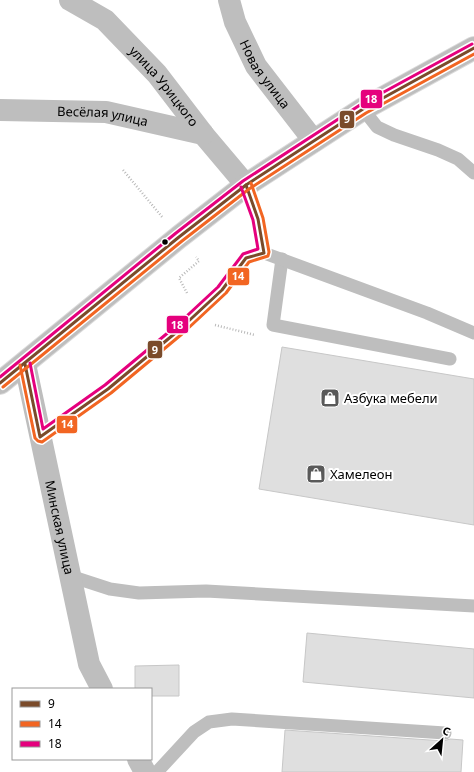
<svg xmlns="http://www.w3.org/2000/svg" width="474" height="772" viewBox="0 0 474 772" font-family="'Noto Sans',sans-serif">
<rect width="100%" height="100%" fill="#fff"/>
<g fill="#dfdfdf" stroke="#c7c7c7">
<path d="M282,347L474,379V525L259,489Z"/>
<path d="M307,633L474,649V698L303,682Z"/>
<path d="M179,665V696H151V689H135V666Z"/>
<path d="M285,730L444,741L450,739L463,740L461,772H282Z"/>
</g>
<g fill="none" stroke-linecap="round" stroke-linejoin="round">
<defs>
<path id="primary" d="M0,383L179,237L246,185L363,109L474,48"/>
</defs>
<use href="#primary" stroke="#dbdbdb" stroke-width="24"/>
<g stroke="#b9b9b9" stroke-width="2.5" stroke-dasharray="1 2" stroke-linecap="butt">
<path d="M123,170L163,218"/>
<path d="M187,293L179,278L199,261L196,257"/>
<path d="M215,325L255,335"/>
</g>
<g stroke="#bebebe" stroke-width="13">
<path d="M363,109L377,127L394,135L438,150L458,159L474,173"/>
<path d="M246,185L258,219L264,253"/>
<path d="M282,259L273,325L450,359"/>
<path d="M40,437L108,389L179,330L222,290L246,258L264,253L427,313L474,333"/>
<path d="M70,576L110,589L139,593L206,591L474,606"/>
<path d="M157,772L194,732L209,722L232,719L445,733"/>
</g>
<g stroke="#bebebe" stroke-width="22">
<path id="s1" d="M70,0L105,20L157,74L203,134L246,185"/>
<path id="s2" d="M229,0L235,22L256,66L314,141"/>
<path id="s3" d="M0,110L106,112L203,134"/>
<path id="s4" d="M25,364L89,664L102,689"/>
<path d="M138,759L145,772"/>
</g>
<use href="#primary" stroke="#bebebe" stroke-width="22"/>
<defs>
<g id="bus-1">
<path d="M25,364L40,437L108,389L179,330L222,290L246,258L264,253L258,219L246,185"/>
<path d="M0,383L179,237L246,185L363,109L474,48"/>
</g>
<g id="bus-2">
<path d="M20,365L35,438L38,441L42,442L111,393L182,334L226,293L249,262L268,256L269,252L263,218L251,183"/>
<path d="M3,387L182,241L249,189L366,113L474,54"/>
</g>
<g id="bus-3">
<path d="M30,363L43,429L105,385L176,326L218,287L243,254L258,249L253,220L241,187"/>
<path d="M0,377L176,233L243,181L360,105L472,44"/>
</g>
</defs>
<use href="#bus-1" stroke="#fff" stroke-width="6"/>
<use href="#bus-2" stroke="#fff" stroke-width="6"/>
<use href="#bus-3" stroke="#fff" stroke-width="6"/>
<use href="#bus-1" stroke="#7a4b2a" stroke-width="3"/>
<use href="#bus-2" stroke="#f26522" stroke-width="3"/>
<use href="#bus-3" stroke="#e5007d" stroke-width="3"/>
</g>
<defs>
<symbol id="shop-square" viewBox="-11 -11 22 22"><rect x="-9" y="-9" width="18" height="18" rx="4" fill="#595959" stroke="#fff"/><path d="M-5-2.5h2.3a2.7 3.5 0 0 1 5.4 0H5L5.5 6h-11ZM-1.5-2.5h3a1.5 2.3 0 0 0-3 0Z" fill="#fff"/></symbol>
</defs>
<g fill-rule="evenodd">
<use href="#shop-square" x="319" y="387" width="22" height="22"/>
<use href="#shop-square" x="305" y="463" width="22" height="22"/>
</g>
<circle fill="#000" stroke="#fff" stroke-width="1.5" cx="165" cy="242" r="3.5"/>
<g text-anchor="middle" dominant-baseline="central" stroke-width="4" stroke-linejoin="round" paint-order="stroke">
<g font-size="13" fill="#000" stroke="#fff">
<text stroke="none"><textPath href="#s2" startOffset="83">Новая улица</textPath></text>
<text stroke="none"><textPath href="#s1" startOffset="129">улица Урицкого</textPath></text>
<text stroke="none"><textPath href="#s3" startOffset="103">Весёлая улица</textPath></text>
<text stroke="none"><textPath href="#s4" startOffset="167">Минская улица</textPath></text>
</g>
<g font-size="13" fill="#000" stroke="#fff" text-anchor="start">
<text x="344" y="398">Азбука мебели</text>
<text x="330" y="474">Хамелеон</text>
</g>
</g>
<g stroke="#fff" stroke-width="1.5">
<rect x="360" y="89" width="23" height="20" rx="4" fill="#e5007d"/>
<rect x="339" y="110" width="16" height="19" rx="4" fill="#7a4b2a"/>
<rect x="227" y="267" width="23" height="19" rx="4" fill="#f26522"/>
<rect x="166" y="315" width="23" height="19" rx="4" fill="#e5007d"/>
<rect x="147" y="340" width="16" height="19" rx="4" fill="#7a4b2a"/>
<rect x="56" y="415" width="22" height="19" rx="4" fill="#f26522"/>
</g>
<g font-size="11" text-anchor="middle" font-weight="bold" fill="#fff">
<text x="371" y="103">18</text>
<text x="347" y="123">9</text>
<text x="238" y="280">14</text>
<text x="177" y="329">18</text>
<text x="155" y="354">9</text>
<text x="67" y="428">14</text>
</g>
<rect x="12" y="688" width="140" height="72" fill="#ffffff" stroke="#999999"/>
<rect x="20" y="701" width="20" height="6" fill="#7a4b2a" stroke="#999999"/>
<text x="48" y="708" font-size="12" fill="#000000">9</text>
<rect x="20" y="721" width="20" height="6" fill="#f26522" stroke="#999999"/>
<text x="48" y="728" font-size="12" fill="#000000">14</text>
<rect x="20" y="741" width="20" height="6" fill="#e5007d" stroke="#999999"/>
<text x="48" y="748" font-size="12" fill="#000000">18</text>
<g transform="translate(442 740) rotate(27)" stroke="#ffffff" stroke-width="3" paint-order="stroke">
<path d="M0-3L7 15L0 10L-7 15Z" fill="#000000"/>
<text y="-6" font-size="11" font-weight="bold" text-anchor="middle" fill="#000000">С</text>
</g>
</svg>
